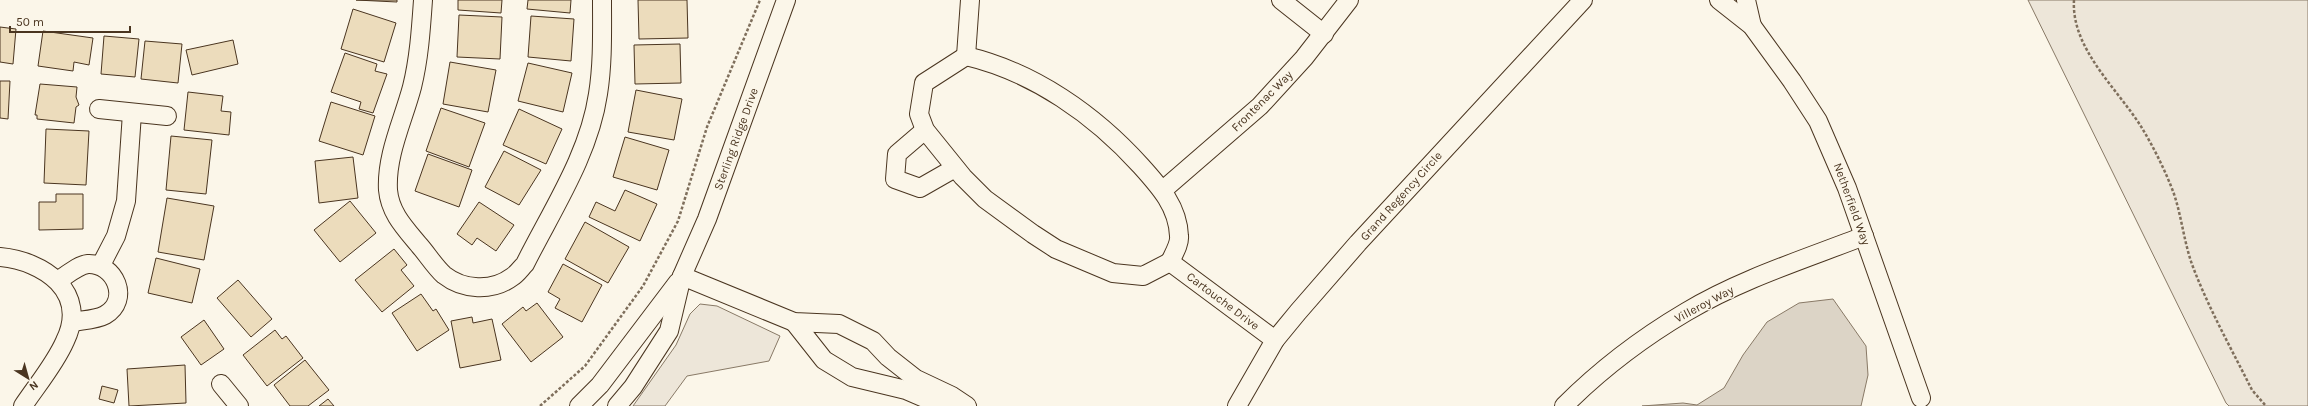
<svg xmlns="http://www.w3.org/2000/svg" width="2308" height="406" viewBox="0 0 2308 406" font-family="Karla,sans-serif">
<rect width="100%" height="100%" fill="#fbf6e9"/>
<g fill="#ede6d9" stroke="#887966">
<path d="M2028,0H2308V406H2229L2226,403Z"/>
<path d="M700,304L717,306L780,336L769,361L687,376L665,406H633L676,345L690,314Z"/>
</g>
<path fill="#dcd4c6" stroke="#887966" d="M1833,299L1866,346L1868,375L1861,406H1642L1683,403L1697,405L1724,388L1743,355L1767,322L1799,303Z"/>
<g fill="#ecdcbc" stroke="#4a3520">
<path d="M356,0H397V2Z"/>
<path d="M458,0H502L501,13L458,10Z"/>
<path d="M528,0H571L570,13L527,9Z"/>
<path d="M638,0H687L688,38L639,39Z"/>
<path d="M353,9L396,23L384,62L341,49Z"/>
<path d="M459,15L502,17L500,59L457,57Z"/>
<path d="M531,16L574,19L571,61L528,57Z"/>
<path d="M0,27L16,29L13,64L0,62Z"/>
<path d="M43,31L93,38L89,65L74,62L73,71L38,66Z"/>
<path d="M104,36L139,39L135,77L101,74Z"/>
<path d="M233,40L238,64L192,75L186,50Z"/>
<path d="M145,41L182,44L178,83L141,79Z"/>
<path d="M680,44L681,83L635,84L634,45Z"/>
<path d="M345,53L377,64L375,71L387,74L373,113L359,109L361,102L331,92Z"/>
<path d="M450,62L496,70L488,112L443,104Z"/>
<path d="M528,63L572,73L563,112L518,101Z"/>
<path d="M0,81H10L8,119L0,118Z"/>
<path d="M40,84L77,87L76,97L79,105L76,107L74,123L37,119V115H35Z"/>
<path d="M636,90L682,99L674,140L628,132Z"/>
<path d="M188,92L223,96L221,111L231,112L229,135L184,130Z"/>
<path d="M331,102L375,116L363,155L319,141Z"/>
<path d="M441,108L485,123L469,167L426,151Z"/>
<path d="M519,109L562,129L546,164L503,145Z"/>
<path d="M46,129L89,131L86,185L44,183Z"/>
<path d="M171,136L212,140L206,194L166,190Z"/>
<path d="M625,137L669,150L657,190L613,177Z"/>
<path d="M504,151L541,170L519,205L485,187Z"/>
<path d="M428,154L472,170L459,207L415,191Z"/>
<path d="M353,157L358,198L319,203L315,161Z"/>
<path d="M625,190L657,204L640,241L589,217L596,202L615,211Z"/>
<path d="M56,194H83V229L39,230V202H56Z"/>
<path d="M167,198L214,206L204,260L158,252Z"/>
<path d="M350,201L376,233L340,262L314,230Z"/>
<path d="M479,202L514,225L496,251L477,238L472,245L457,234Z"/>
<path d="M585,222L629,247L608,283L565,259Z"/>
<path d="M394,249L407,265L401,270L414,286L382,312L355,280Z"/>
<path d="M156,258L200,269L192,303L148,293Z"/>
<path d="M563,264L602,285L582,322L555,308L560,299L548,292Z"/>
<path d="M238,280L272,319L251,337L217,298Z"/>
<path d="M421,294L433,311L436,309L449,330L417,351L392,313Z"/>
<path d="M537,303L563,337L531,362L502,324L523,307L526,311Z"/>
<path d="M472,317L473,323L492,319L501,360L460,368L451,321Z"/>
<path d="M204,320L224,349L201,365L181,337Z"/>
<path d="M275,330L282,339L286,336L303,358L267,386L243,355Z"/>
<path d="M305,360L329,390L308,406H290L274,385Z"/>
<path d="M185,365L186,403L129,406L127,369Z"/>
<path d="M102,386L118,390L114,403L99,399Z"/>
<path d="M328,399L334,406H319Z"/>
</g>
<g fill="none" stroke-linecap="round" stroke-linejoin="round">
<defs>
<g id="minor">
<path d="M423,0C421,29 419,59 412,87C403,121 386,155 388,190C390,213 405,228 419,245C427,254 435,267 444,275C463,290 492,292 512,277C517,274 521,268 525,264C552,210 589,155 598,94C603,63 602,31 602,0"/>
<path d="M1281,0L1324,34"/>
<path d="M1719,0L1752,26L1792,81L1818,121L1847,188L1921,398"/>
<path d="M1746,0L1752,26"/>
<path d="M966,56L924,83L919,114L925,130L963,177L985,199L1033,234L1056,249L1113,273L1143,276L1170,262"/>
<path d="M966,56C1034,72 1095,115 1141,166C1160,187 1178,207 1179,236C1180,244 1173,255 1170,262"/>
<path d="M966,56L970,0"/>
<path d="M99,109L167,116"/>
<path d="M925,130L897,154L895,179L920,188L955,168"/>
<path d="M1163,190L1260,106L1304,58L1349,0"/>
<path d="M0,257C44,261 89,292 65,341C55,364 37,385 23,406"/>
<path d="M1170,262L1275,340"/>
<path d="M101,265L116,236L126,201L132,113"/>
<path d="M682,276L794,322L839,324L873,341L888,357L916,379L952,396L967,406"/>
<path d="M59,280C67,275 78,265 88,264C115,263 131,300 105,315C96,320 82,320 72,322"/>
<path d="M794,322L824,360L852,377L906,390L943,406"/>
<path d="M221,384L239,406"/>
<path d="M579,406L600,385L678,282"/>
<path d="M617,406L633,387L669,331L682,276L707,219L786,0"/>
<path d="M1237,406L1275,340L1298,312L1358,243L1583,0"/>
<path d="M1564,406C1600,370 1642,338 1686,312C1741,279 1805,259 1864,236"/>
</g>
</defs>
<use href="#minor" stroke="#4a3520" stroke-width="20"/>
<g stroke="#7f6f5c" stroke-width="2.5" stroke-dasharray="3 2" stroke-linecap="butt">
<path d="M2074,0C2071,49 2118,89 2142,128C2154,148 2166,172 2174,194C2182,218 2184,243 2193,267C2209,309 2232,350 2252,390L2266,406"/>
<path d="M540,406L585,366L643,286L678,221L707,127L760,0"/>
</g>
<use href="#minor" stroke="#fbf6e9" stroke-width="18"/>
</g>
<g text-anchor="middle" dominant-baseline="central" stroke-width="3" stroke-linejoin="round" paint-order="stroke">
<g font-size="12" fill="#4a3520" stroke="#fbf6e9">
<text transform="translate(1262 101) rotate(-45)">Frontenac Way</text>
<text transform="translate(736 139) rotate(-70)">Sterling Ridge Drive</text>
<text transform="translate(1401 196) rotate(-48)">Grand Regency Circle</text>
<text transform="translate(1852 204) rotate(70)">Netherfield Way</text>
<text transform="translate(1223 301) rotate(37)">Cartouche Drive</text>
<text transform="translate(1704 304) rotate(-28)">Villeroy Way</text>
</g>
</g>
<g transform="translate(28 378) rotate(143)" stroke="#fbf6e9" stroke-width="3" paint-order="stroke">
<path d="M0-3L7 15L0 10L-7 15Z" fill="#4a3520"/>
<text y="-6" font-size="11" font-weight="bold" text-anchor="middle" fill="#4a3520">N</text>
</g>
<path d="M10 26v6h120v-6" fill="none" stroke="#4a3520" stroke-width="2"/>
<text x="16" y="26" font-size="12" fill="#4a3520" stroke="#fbf6e9" stroke-width="3" paint-order="stroke">50 m</text>
</svg>
